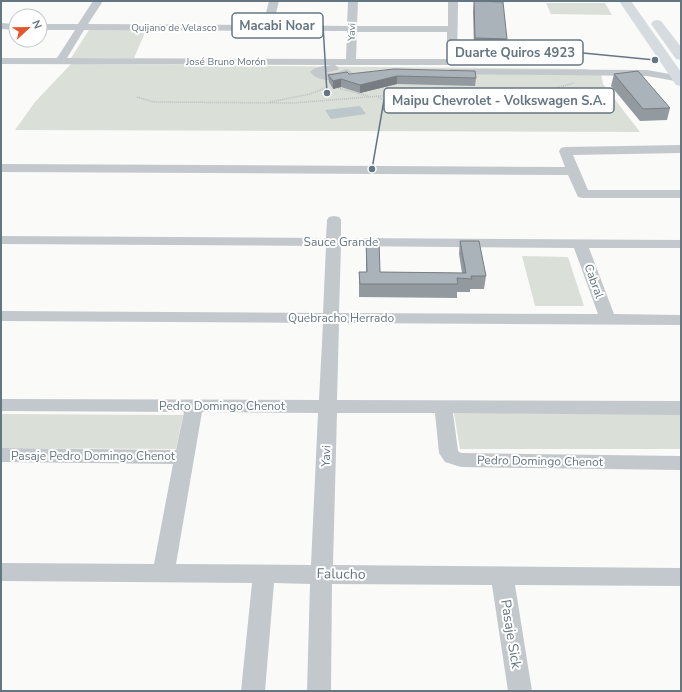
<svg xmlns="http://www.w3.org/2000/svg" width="682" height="692" viewBox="0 0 682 692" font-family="'Nunito Sans',sans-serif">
<rect width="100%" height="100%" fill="#fafaf8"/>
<g fill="#dadfd7">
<path d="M546,3H605L612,15L551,14Z"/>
<path d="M89,30H146L134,58H71Z"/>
<path d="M71,64L586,69L601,74L603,84L640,132L15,130L35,102Z"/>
<path d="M522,256L568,257L584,306H535Z"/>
<path d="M454,413H681V449H460Z"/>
<path d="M1,414L183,415L176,449L1,448Z"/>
</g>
<path fill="#bbc7cb" d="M360,106L366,114L331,119L325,110Z"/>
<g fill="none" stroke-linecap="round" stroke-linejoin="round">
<g stroke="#bbbfc2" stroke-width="1.5" stroke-dasharray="1 1" stroke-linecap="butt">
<path d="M338,88L368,96"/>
<path d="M376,96L399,107H422L421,105L471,109"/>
<path d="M137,97L154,102L293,103L467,89L516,99L574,83"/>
<path d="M270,102L310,94L328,87"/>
</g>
<g fill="#c3c8cc" fill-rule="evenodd">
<path d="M93,1H103L88,24L263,25L269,1H279L273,25L347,26L348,1H358L357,26H448V1H458L457,61L450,65H335L339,68L338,70L324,73H335L347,69L352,72C343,83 318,83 310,72C315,66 325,66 333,65L1,64V58H57L75,30H40V24H78ZM84,30L347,31L346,59L67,58ZM357,32H447V59H356Z"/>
<path d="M1,23L16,24V30L1,29Z"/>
<path d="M451,69L647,70L681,76V82L647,76L447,74L446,72Z"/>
<path d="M681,145V153L573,155L588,190H681V198H583L578,197L568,175L1,172V164L565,167L559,151L561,148L565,147Z"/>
<path d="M334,216L339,217L341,220V238L681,240V248H589L614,314L681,315V325L339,323L337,400L681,401V415L453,413L458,451L461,453L681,456V470L461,467L445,462L439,453L435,413H337L333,565L681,568V586L515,585L532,691H508L492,585L332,584L331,691H307L310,584L274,583L265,691H241L252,583L1,581V563L154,564L173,464L1,462V448L176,450L184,412L1,411V399L319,400L323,323L1,321V311L323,313L326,246L1,244V236L326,238L327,220L329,217ZM341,246L574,248L598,314L339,313ZM202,412L318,413L311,565L176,564Z"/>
</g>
<g fill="#d6dbdf" fill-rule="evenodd">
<path d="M619,1H631L681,72V86L676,85Z"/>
<path d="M657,20L661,21L681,47V60L676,59L651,24L653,21Z"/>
</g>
</g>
<g fill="#929a9f">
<path d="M474,1L507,39L506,50L474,49L473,11Z"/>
<path d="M349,74L476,78L475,86L397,84L360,93L341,87L333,89L329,82L328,75Z"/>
<path d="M614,74L670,108L667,120L640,121L611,86Z"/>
<path d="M366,239L380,272L462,273L459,254L460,241L486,276L484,289H470V292H457V298L359,297V272H366Z"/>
</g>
<g fill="#777d82">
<path d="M397,76V84L360,93V85Z"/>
<path d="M341,79V87L333,89V81Z"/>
</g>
<g fill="#aab3b9" stroke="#777d82">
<path d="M474,1L503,2L507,39L475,38Z"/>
<path d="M394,69L475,71L476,78L397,76L360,85L341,79L333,81L328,75L347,72L349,74Z"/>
<path d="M638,71L670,108L643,109L614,74Z"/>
<path d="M366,239H379L380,272L466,273L460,241H479L486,276H471L472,279L457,278L458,284H360L359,272H367Z"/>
</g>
<g text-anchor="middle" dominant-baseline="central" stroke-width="4" stroke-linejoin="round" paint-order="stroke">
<g font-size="10" fill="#657683" stroke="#fff">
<text x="174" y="28">Quijano de Velasco</text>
<text transform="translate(352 32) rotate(-88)">Yavi</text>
<text x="226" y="62">José Bruno Morón</text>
</g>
<g font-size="12" fill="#657683" stroke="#fff">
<text x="341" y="242">Sauce Grande</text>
<text transform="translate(594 281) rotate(70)">Cabral</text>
<text x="341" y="318">Quebracho Herrado</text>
<text x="222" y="406">Pedro Domingo Chenot</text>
<text x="93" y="456">Pasaje Pedro Domingo Chenot</text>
<text transform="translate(326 456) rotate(-87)">Yavi</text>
<text transform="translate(540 461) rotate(1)">Pedro Domingo Chenot</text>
</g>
<g font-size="14" fill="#657683" stroke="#fff">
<text transform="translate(341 574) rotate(1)">Falucho</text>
<text transform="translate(511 634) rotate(81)">Pasaje Sick</text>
</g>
</g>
<path fill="none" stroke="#657683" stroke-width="1.5" d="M327 93L323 25M655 60L583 53M372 169L384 100"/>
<g fill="#657683" stroke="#fff" stroke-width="1.5">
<circle cx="327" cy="93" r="4"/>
<circle cx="655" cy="60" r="4"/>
<circle cx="372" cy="169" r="4"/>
</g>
<g fill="#fff" stroke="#657683" stroke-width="1.5">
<rect x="232" y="13" width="91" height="25" rx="4"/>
<rect x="447" y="40" width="136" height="25" rx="4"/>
<rect x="384" y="88" width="230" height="25" rx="4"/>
</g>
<g font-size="13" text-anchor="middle" font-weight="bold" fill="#657683">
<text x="277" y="30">Macabi Noar</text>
<text x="515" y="57">Duarte Quiros 4923</text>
<text x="499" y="105">Maipu Chevrolet - Volkswagen S.A.</text>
</g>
<rect width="682" height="692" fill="none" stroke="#657683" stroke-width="4"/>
<g transform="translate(28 28) rotate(68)"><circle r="19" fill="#ffffff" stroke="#c1c8cd"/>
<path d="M0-3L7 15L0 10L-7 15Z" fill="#e4572e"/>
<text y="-6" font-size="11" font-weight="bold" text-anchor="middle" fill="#657683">N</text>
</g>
</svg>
